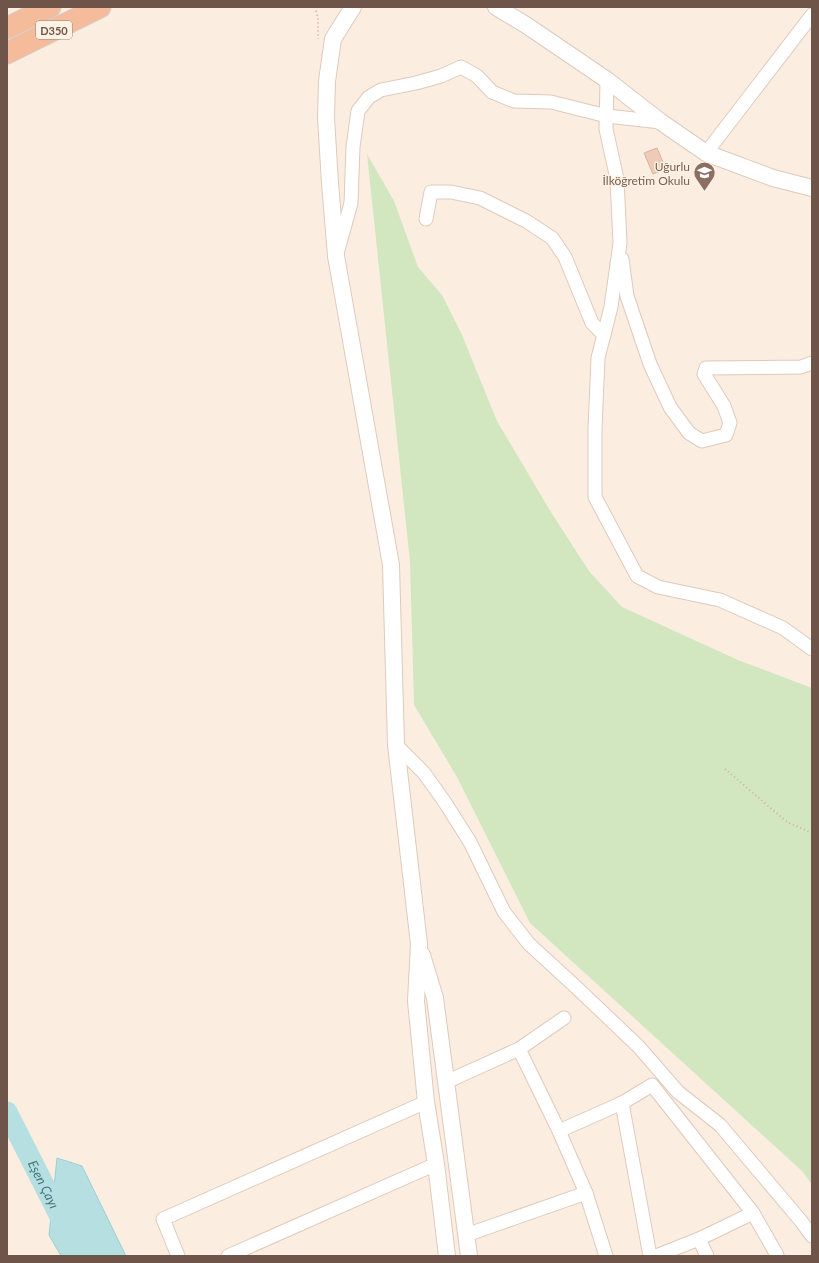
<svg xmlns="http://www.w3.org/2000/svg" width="819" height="1263" viewBox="0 0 819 1263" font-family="Lato,sans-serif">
<rect width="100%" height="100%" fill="#fbeee0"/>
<path fill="#d2e7c0" d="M367,154L394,201L418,267L442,295L462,335L497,421L549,509L589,571L622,607L738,660L812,688V1185L803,1172L530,923L457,777L414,705L410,562Z"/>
<path fill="#b6dfe2" stroke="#9dcfd4" d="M57,1158L82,1166L126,1256H61L49,1235Z"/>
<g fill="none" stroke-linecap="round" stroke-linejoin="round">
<path stroke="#b6dfe2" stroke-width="21" id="s1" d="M7,1112L80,1256"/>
</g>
<path fill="#eecab9" stroke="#e0b09a" d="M657,148L666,169L653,174L644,153Z"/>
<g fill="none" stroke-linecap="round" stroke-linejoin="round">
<defs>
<g id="minor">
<path d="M607,80L606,129L617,179L620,243L611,307L598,358L595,429V497L637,576L658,587L720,600L783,628L812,649"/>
<path d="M706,153L812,15"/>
<path d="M426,219L431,192H451L480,198L526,221L552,238L565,257L592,323L604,335"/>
<path d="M338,250L351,203L353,147L358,111L369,97L381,90L416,83L441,76L461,67L477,76L492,92L514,101L551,102L607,116L661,122"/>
<path d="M622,259L627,296L650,364L670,407L689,433L702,441L726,435L730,423L724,406L704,374L706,368L801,367L812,363"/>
<path d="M396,745L424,773L444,801L470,842L504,912L529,944L576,987L639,1047L678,1092L720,1125L801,1221L812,1236"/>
<path d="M519,1049L559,1131L586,1193L606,1256"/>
<path d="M446,1082L519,1049L564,1018"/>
<path d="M622,1103L650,1256"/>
<path d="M559,1131L622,1103L652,1085L753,1213L777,1255"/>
<path d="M466,1235L586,1193"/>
<path d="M699,1239L707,1256"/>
<path d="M178,1256L163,1219L426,1102"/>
<path d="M228,1256L436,1164"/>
<path d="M656,1256L699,1239L753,1213"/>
</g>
<g id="tertiary">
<path d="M353,7L333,39L327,81L326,118L330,183L336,256L391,565L396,745L419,944L416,1001L426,1102L436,1164L447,1256"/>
<path d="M496,7L526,25L607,80L661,122L706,153L773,178L812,188"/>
<path d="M422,955L435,998L469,1256"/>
</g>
<g id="trunk">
<path d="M7,28L50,7"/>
<path d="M7,53L100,7"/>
</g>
</defs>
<use href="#minor" stroke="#decabc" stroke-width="15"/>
<use href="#tertiary" stroke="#decabc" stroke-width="18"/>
<use href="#trunk" stroke="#d7cfcc" stroke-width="23"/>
<g stroke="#d3ae9d" stroke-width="2" stroke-dasharray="1 3" stroke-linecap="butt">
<path d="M315,7L318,18V39"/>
<path d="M725,769L787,822L812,833"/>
</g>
<use href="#minor" stroke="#fff" stroke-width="13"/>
<use href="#tertiary" stroke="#fff" stroke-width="16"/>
<use href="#trunk" stroke="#f4bc9a" stroke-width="21"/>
</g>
<defs>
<symbol id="school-pin" viewBox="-11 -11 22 30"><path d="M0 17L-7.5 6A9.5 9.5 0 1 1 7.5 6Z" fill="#8d6e63" stroke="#fef2e5"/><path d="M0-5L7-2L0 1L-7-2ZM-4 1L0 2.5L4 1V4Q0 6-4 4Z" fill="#fff"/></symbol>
</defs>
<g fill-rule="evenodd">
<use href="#school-pin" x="692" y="160" width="25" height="34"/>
</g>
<g text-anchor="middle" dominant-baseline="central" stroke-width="3" stroke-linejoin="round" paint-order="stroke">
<rect fill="#fef2e5" stroke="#9a8378" stroke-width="1" x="36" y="21" width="36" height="18" rx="3"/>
<g font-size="11" font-weight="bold" fill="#6f5449">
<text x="54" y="30">D350</text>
</g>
<g font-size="12" fill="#785e54" stroke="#fef2e5" text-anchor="end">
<text x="690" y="166">Uğurlu<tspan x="690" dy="14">İlköğretim Okulu</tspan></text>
</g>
<g font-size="13" font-style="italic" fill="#41767b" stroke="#fef2e5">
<text stroke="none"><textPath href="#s1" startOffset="81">Eşen Çayı</textPath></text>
</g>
</g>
<rect width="819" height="1263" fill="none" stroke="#6f5449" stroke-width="16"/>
</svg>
